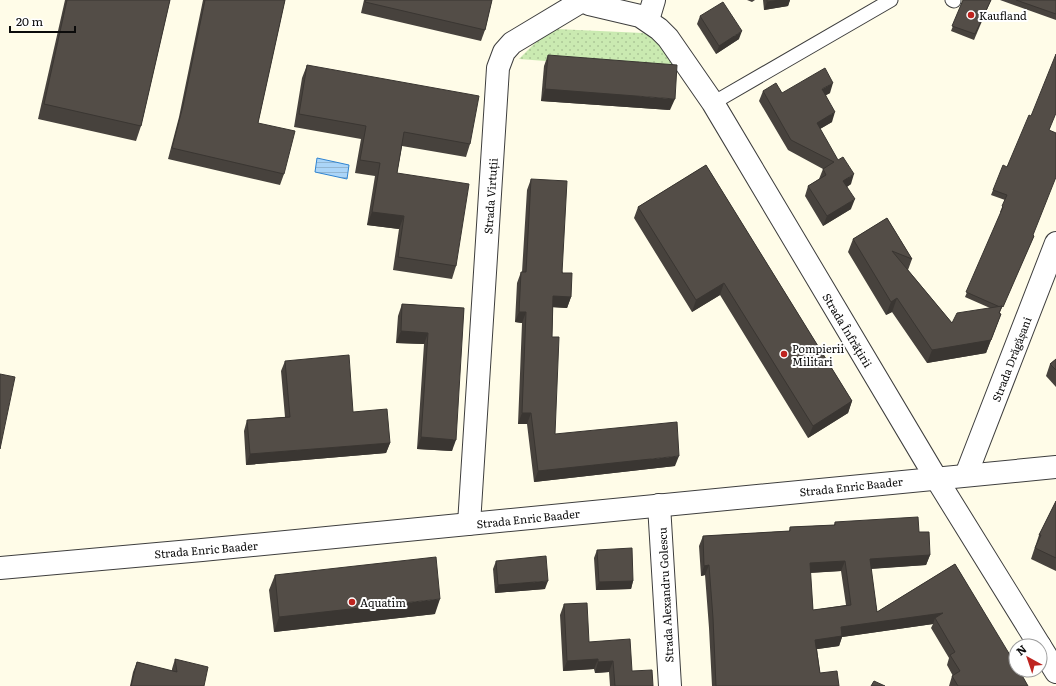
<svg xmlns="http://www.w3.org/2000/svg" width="1056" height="686" viewBox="0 0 1056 686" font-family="Literata,serif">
<defs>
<pattern id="park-dots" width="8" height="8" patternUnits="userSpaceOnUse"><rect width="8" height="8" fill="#caeab1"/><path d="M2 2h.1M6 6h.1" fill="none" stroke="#acc797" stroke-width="1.8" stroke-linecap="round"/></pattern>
<pattern id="water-rules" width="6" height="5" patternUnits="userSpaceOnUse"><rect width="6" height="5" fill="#abd5f8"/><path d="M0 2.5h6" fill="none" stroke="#92b6d3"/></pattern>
</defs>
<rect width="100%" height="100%" fill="#fffce8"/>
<path fill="url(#park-dots)" d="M556,29L643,33L657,39L679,71L519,59L536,42Z"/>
<path fill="url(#water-rules)" stroke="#3084d1" d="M317,158L349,165L347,179L315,172Z"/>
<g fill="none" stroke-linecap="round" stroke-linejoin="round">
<defs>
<g id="service">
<path d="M952,0L954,1"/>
<path d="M713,103L891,0"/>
</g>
<g id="minor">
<path d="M581,0L589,4L640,16L659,29L668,38L713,103L936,478"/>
<path d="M648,20L654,0"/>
<path d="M966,475L1056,243"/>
<path d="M659,505L670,686"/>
<path d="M469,524L498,68L504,52L512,43L582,1"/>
</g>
<g id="tertiary">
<path d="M936,478L1040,646"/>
<path d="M0,568L202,550L1056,467"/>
<path d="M1040,646L1056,672"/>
</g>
</defs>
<use href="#service" stroke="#3e3e3e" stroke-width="15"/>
<use href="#minor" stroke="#3e3e3e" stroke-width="24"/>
<use href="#tertiary" stroke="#3e3e3e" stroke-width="24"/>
<use href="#service" stroke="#fff" stroke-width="13"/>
<use href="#minor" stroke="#fff" stroke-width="22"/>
<use href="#tertiary" stroke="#fff" stroke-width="22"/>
</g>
<g fill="#47423d" fill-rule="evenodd">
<path d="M65,0H170L141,126L136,141L38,119Z"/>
<path d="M203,0H285L258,123L284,174L280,185L168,159L179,117Z"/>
<path d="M364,0H492L485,30L481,41L361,13Z"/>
<path d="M747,0H755L752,2Z"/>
<path d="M763,0H790L788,6L764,10Z"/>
<path d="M963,0H991L974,40L951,31Z"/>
<path d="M1000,0H1056V20Z"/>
<path d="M700,16L739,39L716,54L697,24Z"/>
<path d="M548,55L670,110L541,101L544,66Z"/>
<path d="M307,65L470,144L466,157L402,146L397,173L456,266L452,279L393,270L399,229L367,225L375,176L355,173L361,139L294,127L302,78Z"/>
<path d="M763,91L782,93H830L826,95L832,122L820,129L851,184L847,187L851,209L823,226L805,196L808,186L819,179L823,169L788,150L759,101Z"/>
<path d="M1031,116L1049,130L1033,235L1034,236L1000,312V314H1001L986,353L927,363L892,312L886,315L848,252L853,239L887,218L912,259L908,270L952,323L990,308L965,297L1001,212H1000L1005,200L991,195L993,190L1007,167Z"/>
<path d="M706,165L852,401L848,413L808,438L720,295L692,312L634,218L638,207Z"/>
<path d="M531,179L571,297L567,308L553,307L552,337L555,434L675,466L534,482L527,424H518L522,323L515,322L517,283L521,272H522L527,190Z"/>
<path d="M402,304L464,308L452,451L417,449L424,344L396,343L398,316Z"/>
<path d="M1056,359V387L1046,376L1050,364Z"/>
<path d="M285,361L353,412L390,443L386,453L246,465L244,431L247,420L285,417L281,371Z"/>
<path d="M1056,501V571L1031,559L1039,535Z"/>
<path d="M835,522L919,532L930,555L926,565L871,569L877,612L955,564L1028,686H949L952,676H953L947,665L949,658L931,628L933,624L842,637L839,646L817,649L820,673L839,686H712L709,628L705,575L701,576L699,546L703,536L789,531L790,527L834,525ZM841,571L846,605L813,610L810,573Z"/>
<path d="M597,550L633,581L631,589L596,590L594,558Z"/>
<path d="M496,561L545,589L495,593L493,569Z"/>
<path d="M275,575L435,614L274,632L269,590Z"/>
<path d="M564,604L589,642L653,686H610L609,672L595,673L594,669L563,671L560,615Z"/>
<path d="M175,659L204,686H130L133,672L137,662L172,671V669Z"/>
</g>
<g fill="#3a3632">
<path d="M780,0H790L788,6L764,10L767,2Z"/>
<path d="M742,31L739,39L716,54L719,46Z"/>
<path d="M833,83L830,93L819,99L822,89Z"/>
<path d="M545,89L675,99L670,110L541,101Z"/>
<path d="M835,112L832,122L813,133L817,123Z"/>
<path d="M854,174L851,184L840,191L843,181Z"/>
<path d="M855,199L851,209L823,226L827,216Z"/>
<path d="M372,212L404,216L399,229L367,225Z"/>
<path d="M724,283L720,295L692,312L696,300Z"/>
<path d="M553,296L571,297L567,308L549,307Z"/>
<path d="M897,298L892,312L886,315L891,302Z"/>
<path d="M519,312H526L522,323L515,322Z"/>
<path d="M1001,314L986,353L927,363L932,350Z"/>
<path d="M401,331L428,333L424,344L396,343Z"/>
<path d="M852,401L848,413L808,438L813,426Z"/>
<path d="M522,413H531L527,424H518Z"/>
<path d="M421,437L456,440L452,451L417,449Z"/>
<path d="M390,443L386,453L246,465L250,454Z"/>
<path d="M679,456L675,466L534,482L538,471Z"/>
<path d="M930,555L926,565L866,569L870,559Z"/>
<path d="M845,561L841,571L806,573L810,563Z"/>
<path d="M709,565L705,575L701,576L704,566Z"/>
<path d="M548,581L545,589L495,593L498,585Z"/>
<path d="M633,581L631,589L596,590L599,582Z"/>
<path d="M440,599L435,614L274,632L279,617Z"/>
<path d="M943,613L935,618L933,624L842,637L839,646L811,650L815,640L841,627Z"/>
<path d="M598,659L594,669L563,671L567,661Z"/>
<path d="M613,661L609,672L595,673L598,662Z"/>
</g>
<g fill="#534d47" stroke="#3a3632" fill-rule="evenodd">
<path d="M67,0H170L141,126L44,104Z"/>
<path d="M205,0H285L258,123L295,131L284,174L172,148L183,106Z"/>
<path d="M366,0H492L485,30L365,2Z"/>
<path d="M767,0H780L767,2Z"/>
<path d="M963,0H991L975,34L952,26Z"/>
<path d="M1016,0H1056V14Z"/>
<path d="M723,2L742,31L719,46L700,16Z"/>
<path d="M1056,54V113L1049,130L1056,133V177L1033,235L1034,236L1003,307L1002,306L1000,307L966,292L1003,207L1002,206L1007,195L993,190L1003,165L1007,167L1029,115L1031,116Z"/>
<path d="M548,55L677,65L675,99L545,89Z"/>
<path d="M307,65L479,96L470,144L404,132L397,173L469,184L456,266L398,257L404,216L372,212L380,163L360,160L366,126L299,114Z"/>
<path d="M825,68L833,83L822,89L835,112L817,123L838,160L843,157L854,174L843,181L855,199L827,216L808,186L826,175L823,169L834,162L791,140L763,91L776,83L782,93Z"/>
<path d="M706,165L852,401L813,426L724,283L696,300L638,207Z"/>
<path d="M531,179L567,181L562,273H572L571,297L553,296L552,337H559L555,434L677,422L679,456L538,471L531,413H522L526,312H519L521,272H526Z"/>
<path d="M887,218L912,259L892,251L952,323L957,313L1002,306L999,313L1001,314L991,340L932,350L897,298L891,302L853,239Z"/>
<path d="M402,304L464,308L456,440L421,437L428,333L401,331Z"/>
<path d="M349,355L353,412L387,409L390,443L250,454L247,420L290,417L285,361Z"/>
<path d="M1056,359V370L1050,364Z"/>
<path d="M0,374L15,377L0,449Z"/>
<path d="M1056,501V558L1035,548L1041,535H1039Z"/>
<path d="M918,517L919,532H929L930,555L870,559L877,612L955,564L1016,665V670H1019L1028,686H958L952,676L960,671L950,655L955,652L935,618L943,613L841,627L842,636L815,640L820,673L837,671L839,686H716L713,618L709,565L704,566L703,536L790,531V527L835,525V522ZM845,561L851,605L813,610L810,563Z"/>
<path d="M632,548L633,581L599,582L597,550Z"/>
<path d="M546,556L548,581L498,585L496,561Z"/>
<path d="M436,557L440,599L279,617L275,575Z"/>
<path d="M587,603L589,642L630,639L632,671L652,670L653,686H615L613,661L598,662V659L567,661L564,604Z"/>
<path d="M175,659L208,667L204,686H131L137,662L177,672Z"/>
<path d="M874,681L885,686H871Z"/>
</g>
<g fill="#be241f" stroke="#fff" stroke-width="1.5">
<circle cx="971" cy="15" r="4"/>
<circle cx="784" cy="354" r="4"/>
<circle cx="352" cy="602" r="4"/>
</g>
<g text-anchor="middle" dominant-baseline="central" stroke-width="4" stroke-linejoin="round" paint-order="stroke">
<g font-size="11" fill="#0b0b0b" stroke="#fff" text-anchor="start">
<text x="979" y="15">Kaufland</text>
<text x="792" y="348">Pompierii<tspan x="792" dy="13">Militari</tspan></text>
<text x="360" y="602">Aquatim</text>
</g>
<g font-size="11" fill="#0b0b0b" stroke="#fff">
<text transform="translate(490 196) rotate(-86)">Strada Virtuții</text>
<text transform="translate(848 330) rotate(59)">Strada Înfrățirii</text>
<text transform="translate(1011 359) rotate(-69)">Strada Drăgășani</text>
<text transform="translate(851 486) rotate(-6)">Strada Enric Baader</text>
<text transform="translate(528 518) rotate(-6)">Strada Enric Baader</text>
<text transform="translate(206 549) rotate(-5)">Strada Enric Baader</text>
<text transform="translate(665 595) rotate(-93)">Strada Alexandru Golescu</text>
</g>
</g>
<g transform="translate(1028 658) rotate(320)"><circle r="19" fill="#ffffff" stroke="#9d9d9d"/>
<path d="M0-3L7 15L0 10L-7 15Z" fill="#be241f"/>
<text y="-6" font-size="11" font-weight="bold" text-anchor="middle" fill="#0b0b0b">N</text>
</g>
<path d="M10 26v6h65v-6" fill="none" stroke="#0b0b0b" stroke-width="2"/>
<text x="16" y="26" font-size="12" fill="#0b0b0b" stroke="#ffffff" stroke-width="3" paint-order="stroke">20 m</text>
</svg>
